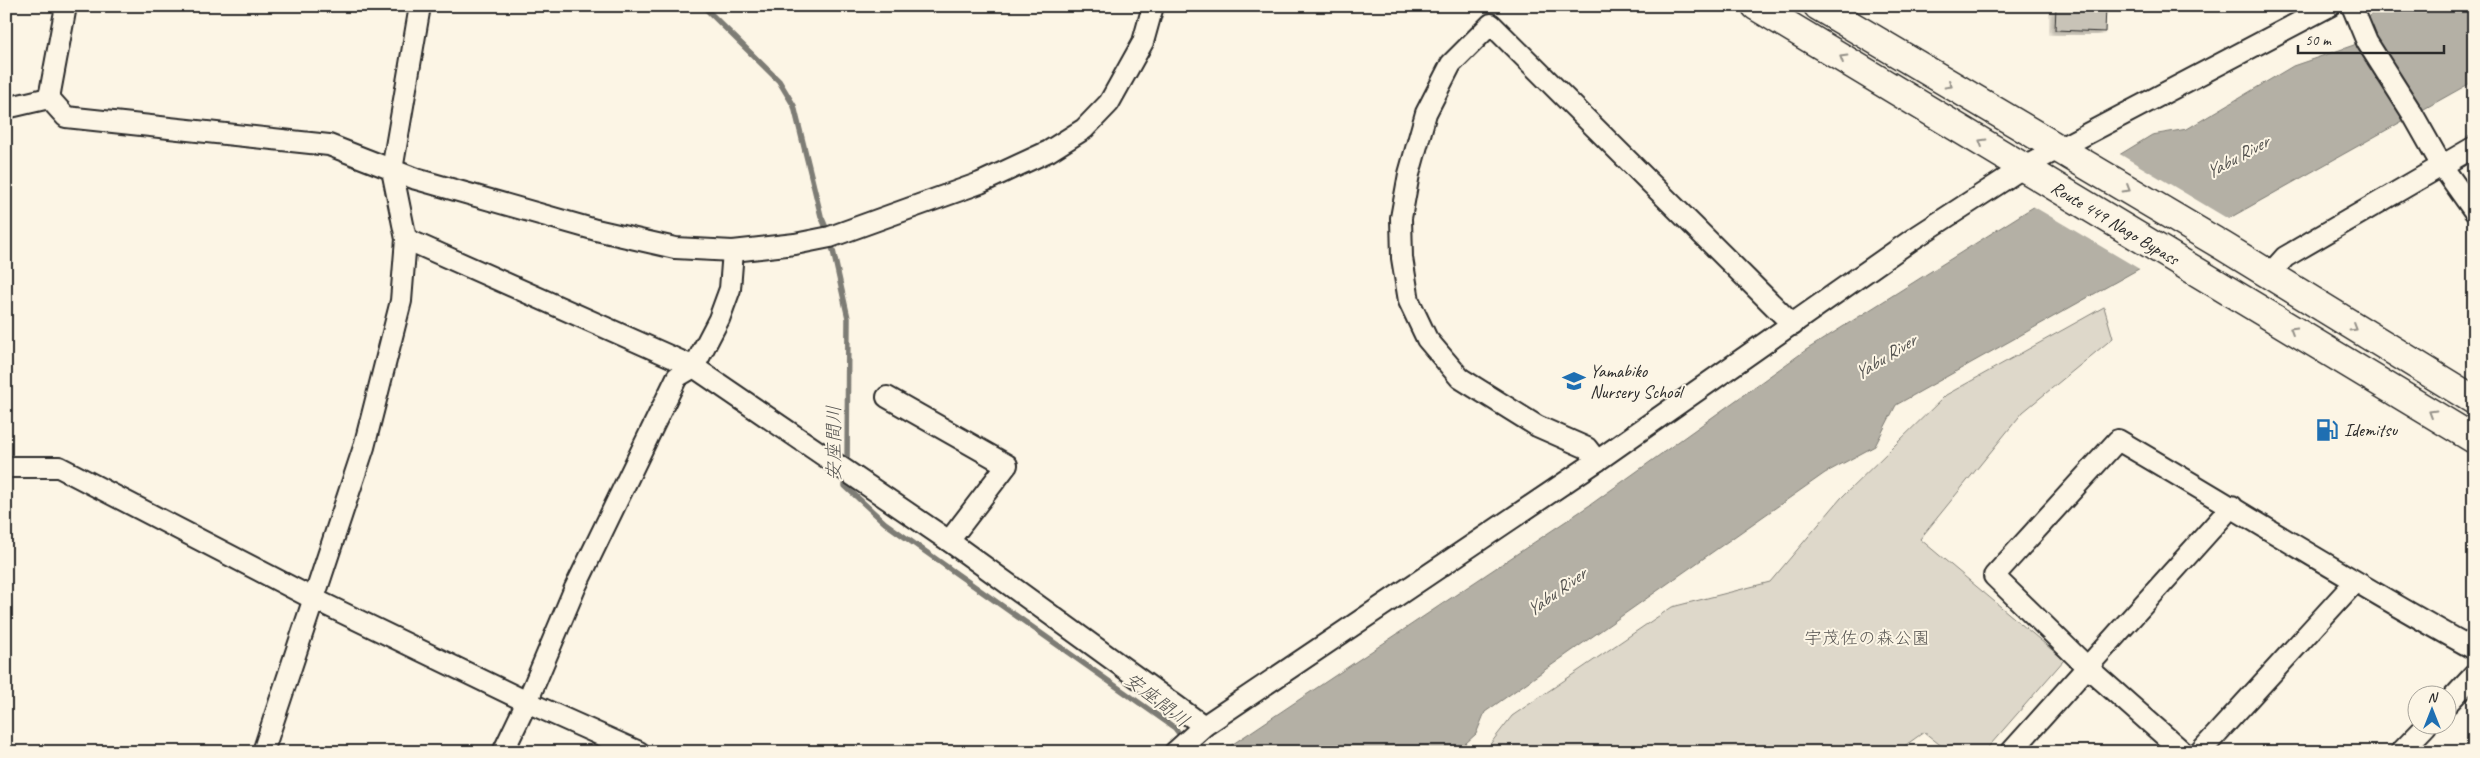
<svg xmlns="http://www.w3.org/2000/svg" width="2480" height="758" viewBox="0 0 2480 758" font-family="Caveat,'Klee One',sans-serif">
<defs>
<filter id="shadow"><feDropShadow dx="-4.5" dy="4.5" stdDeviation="2.5" flood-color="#0004"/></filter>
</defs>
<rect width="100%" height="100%" fill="#fcf5e5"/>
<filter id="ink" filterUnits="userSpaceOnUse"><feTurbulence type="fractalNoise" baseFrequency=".02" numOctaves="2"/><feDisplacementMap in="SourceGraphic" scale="10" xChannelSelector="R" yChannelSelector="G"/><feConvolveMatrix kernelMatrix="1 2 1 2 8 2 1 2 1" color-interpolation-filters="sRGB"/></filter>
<g filter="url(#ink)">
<path fill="#ded8ca" stroke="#84827a" d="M2104,307L2113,338L2023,412L1920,539L2064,660L1984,752H1949L1924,732L1896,752H1484L1512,716L1672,607L1770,582L1841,498L1946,395Z"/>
<path fill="#b4b0a5" stroke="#7d7b74" d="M2378,6H2474V81L1896,405L1875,446L1825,473L1485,712L1476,734L1456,752H1221L1590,505L1806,350L2027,211L2152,135L2187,129L2293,66L2354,45L2374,9Z"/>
<path fill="#fcf5e5" d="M2118,153L2230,220L2141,270L2031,205Z"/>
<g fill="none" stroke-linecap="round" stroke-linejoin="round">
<g stroke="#7d7b74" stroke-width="5.5">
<path d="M703,6L779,81L794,106L821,216L830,237L848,318L847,466"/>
<path d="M846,475L845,486L885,523L1175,728L1193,752"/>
</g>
</g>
<path fill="#c8c3b7" stroke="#2b2b2b" filter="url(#shadow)" d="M2056,6H2106L2105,32L2055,30Z"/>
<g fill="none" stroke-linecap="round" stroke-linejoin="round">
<defs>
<g id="minor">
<path d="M2352,6L2367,42L2412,113L2442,166L2474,211"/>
<path d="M49,98L66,117L329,145L416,179L596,230L675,248L733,251L795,244L830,237L980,183L1049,151L1084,129L1109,103L1143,42L1153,6"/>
<path d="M49,98L66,6"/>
<path d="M6,108L49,98"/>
<path d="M406,239L694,367L949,541L1204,726"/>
<path d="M2268,276L2285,257L2474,147"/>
<path d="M887,397L1007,465L949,541"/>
<path d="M1597,461L1587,448L1537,426L1460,378L1427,339L1409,301L1402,258L1401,218L1409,174L1426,113L1451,64L1491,24L1793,325"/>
<path d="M6,467H59L312,598L527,702L639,752"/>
<path d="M2448,703L2474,675"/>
<path d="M263,752L364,447L401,301L406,239L392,170L420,6"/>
<path d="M503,752L527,702L575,588L677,377L694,367L719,319L730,289L733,251"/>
<path d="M1175,752L1204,726L1597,461L1913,239L2024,167L2330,6"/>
<path d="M2011,752L2232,506"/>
<path d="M2183,752L2087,667L1994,576L2118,440C2237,509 2353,583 2474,649"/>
<path d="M2200,752L2354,583"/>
<path d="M2401,752L2426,726"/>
</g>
<g id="highway">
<path d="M1756,6L2474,439"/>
<path d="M1818,6L2223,246L2474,400"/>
</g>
</defs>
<use href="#minor" stroke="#2b2b2b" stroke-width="24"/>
<use href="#highway" stroke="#2b2b2b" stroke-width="31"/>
<use href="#minor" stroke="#fcf5e5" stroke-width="20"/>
<use href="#highway" stroke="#fcf5e5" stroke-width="28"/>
</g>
<defs><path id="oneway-chevron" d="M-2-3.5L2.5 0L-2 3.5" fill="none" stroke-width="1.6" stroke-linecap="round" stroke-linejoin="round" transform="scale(1.25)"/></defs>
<g stroke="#949088">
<use href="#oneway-chevron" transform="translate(1843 58) rotate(-149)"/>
<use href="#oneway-chevron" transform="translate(1949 85) rotate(30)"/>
<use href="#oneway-chevron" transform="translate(1982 142) rotate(-149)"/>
<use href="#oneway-chevron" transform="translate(2127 189) rotate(31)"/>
<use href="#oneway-chevron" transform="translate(2354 328) rotate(31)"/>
<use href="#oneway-chevron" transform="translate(2293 330) rotate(-149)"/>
<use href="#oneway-chevron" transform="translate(2432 413) rotate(-149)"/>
</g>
</g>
<defs>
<symbol id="school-bare" viewBox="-9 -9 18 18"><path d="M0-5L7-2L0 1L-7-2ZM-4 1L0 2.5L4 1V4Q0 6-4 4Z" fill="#1f6fb2" stroke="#fcf5e5" stroke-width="2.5" paint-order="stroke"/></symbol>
<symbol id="fuel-bare" viewBox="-9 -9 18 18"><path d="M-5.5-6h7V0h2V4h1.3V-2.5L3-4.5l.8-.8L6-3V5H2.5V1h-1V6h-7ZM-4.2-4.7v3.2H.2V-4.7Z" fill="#1f6fb2" stroke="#fcf5e5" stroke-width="2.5" paint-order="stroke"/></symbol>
</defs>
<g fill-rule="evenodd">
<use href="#school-bare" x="1558" y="365" width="32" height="32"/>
<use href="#fuel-bare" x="2311" y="414" width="32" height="32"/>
</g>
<g text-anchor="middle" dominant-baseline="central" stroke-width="4" stroke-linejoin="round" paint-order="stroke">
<g font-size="18" fill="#2b2b2b" stroke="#fcf5e5">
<text transform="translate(2115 223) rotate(31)">Route 449 Nago Bypass</text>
</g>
<g font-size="18" fill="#2b2b2b" stroke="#fcf5e5" text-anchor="start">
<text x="1590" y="371">Yamabiko<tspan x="1590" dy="21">Nursery School</tspan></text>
<text x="2344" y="430">Idemitsu</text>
</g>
<g font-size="18" fill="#585653" stroke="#fcf5e5">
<text x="1867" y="638">宇茂佐の森公園</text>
</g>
<g font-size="19" font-style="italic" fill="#545350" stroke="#fcf5e5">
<text transform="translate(2237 157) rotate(-29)">Yabu River</text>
<text transform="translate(1885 357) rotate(-32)">Yabu River</text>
<text transform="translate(834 443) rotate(-90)">安座間川</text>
<text transform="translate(1556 592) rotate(-36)">Yabu River</text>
<text transform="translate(1157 700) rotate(38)">安座間川</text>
</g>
</g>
<rect width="2480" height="758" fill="none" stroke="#fcf5e5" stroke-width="25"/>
<rect x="12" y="12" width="2455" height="733" fill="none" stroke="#2b2b2b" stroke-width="2" filter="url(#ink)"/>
<g transform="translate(2432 710)"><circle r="24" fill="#fcf5e5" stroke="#a8a49b"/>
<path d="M0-4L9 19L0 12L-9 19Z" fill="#1f6fb2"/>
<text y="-8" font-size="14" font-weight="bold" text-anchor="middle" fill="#2b2b2b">N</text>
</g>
<path d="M2298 45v8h146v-8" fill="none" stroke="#2b2b2b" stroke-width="2.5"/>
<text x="2305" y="45" font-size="15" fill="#2b2b2b" stroke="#fcf5e5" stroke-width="4" paint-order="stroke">50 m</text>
</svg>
